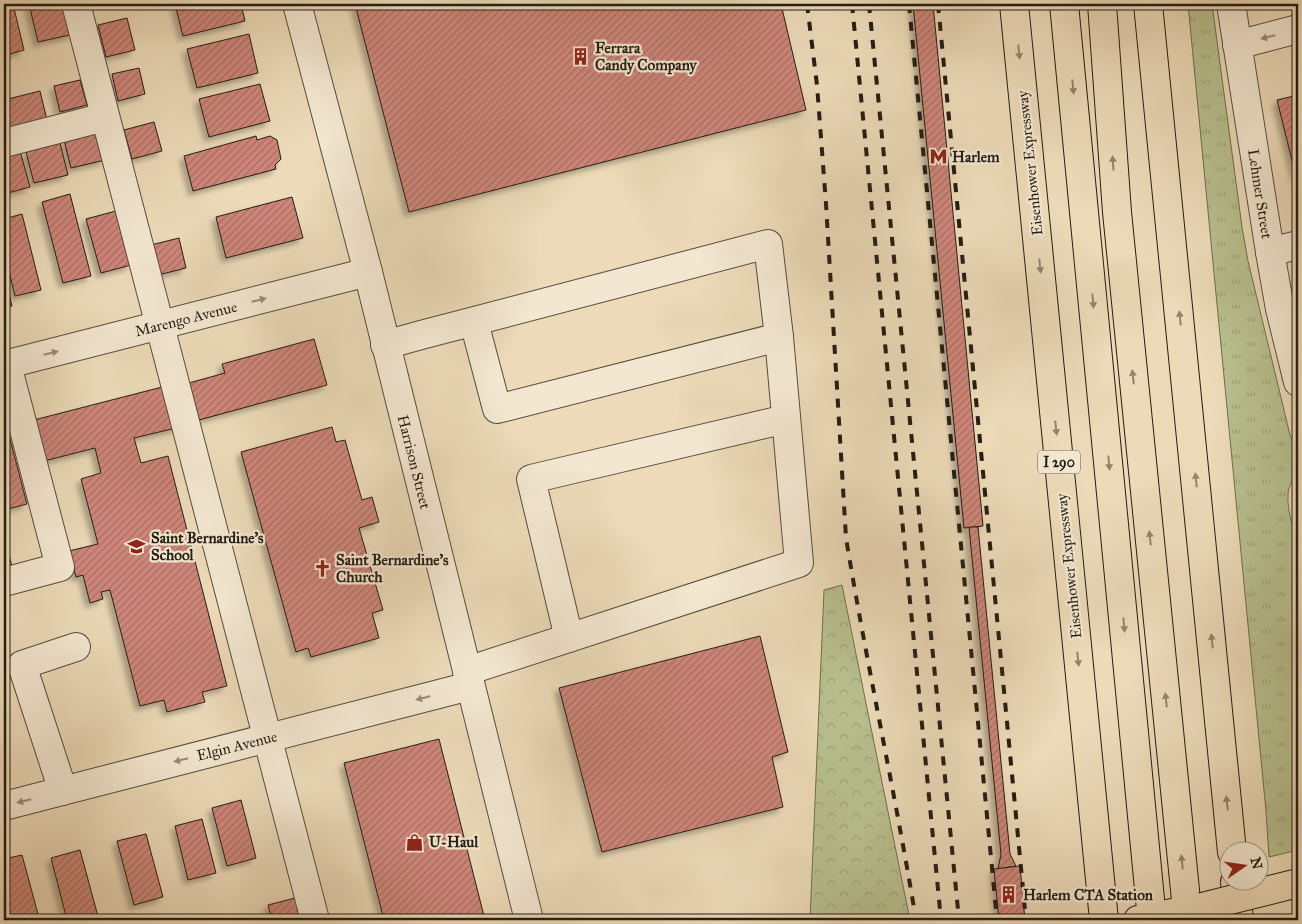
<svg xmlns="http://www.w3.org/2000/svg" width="1302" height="924" viewBox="0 0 1302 924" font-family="'IM FELL Great Primer',serif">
<defs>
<pattern id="grass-tufts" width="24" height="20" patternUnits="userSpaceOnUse" patternTransform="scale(1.25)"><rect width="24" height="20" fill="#b8bf8e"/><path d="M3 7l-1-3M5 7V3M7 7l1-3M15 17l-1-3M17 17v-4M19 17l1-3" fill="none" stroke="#9ea47a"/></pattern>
<pattern id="forest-crowns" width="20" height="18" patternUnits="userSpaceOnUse" patternTransform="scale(1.25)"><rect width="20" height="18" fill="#b8bf8e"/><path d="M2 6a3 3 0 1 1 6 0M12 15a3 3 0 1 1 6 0" fill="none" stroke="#9ea47a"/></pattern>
<pattern id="building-hatch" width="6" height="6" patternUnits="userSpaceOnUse" patternTransform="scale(1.25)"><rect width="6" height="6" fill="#cf867a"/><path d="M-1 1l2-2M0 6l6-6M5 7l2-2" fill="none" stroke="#a86d63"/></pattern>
<filter id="shadow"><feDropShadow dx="-4.5" dy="4.5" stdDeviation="2.5" flood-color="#0004"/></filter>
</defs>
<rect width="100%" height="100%" fill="#ecdab8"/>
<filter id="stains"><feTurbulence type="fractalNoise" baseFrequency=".004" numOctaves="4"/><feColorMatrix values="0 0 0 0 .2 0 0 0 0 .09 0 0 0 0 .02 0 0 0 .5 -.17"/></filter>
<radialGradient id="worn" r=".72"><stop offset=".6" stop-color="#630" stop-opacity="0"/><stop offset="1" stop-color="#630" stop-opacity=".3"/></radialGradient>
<path fill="url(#grass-tufts)" stroke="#6e6e51" d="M1188,4H1212L1242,227L1248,261L1290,435C1295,447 1302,461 1297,473C1293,480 1288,486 1288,495C1287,512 1294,530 1298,546V850L1269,857L1266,811Z"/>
<path fill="url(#forest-crowns)" stroke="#6e6e51" d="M842,585L910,920H810L824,590Z"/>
<g fill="url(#building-hatch)" stroke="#241d14" filter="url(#shadow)">
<path d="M4,4H13L24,50L6,55L4,48Z"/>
<path d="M29,4H67L74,34L38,42Z"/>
<path d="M175,4H241L245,21L183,36Z"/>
<path d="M355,4H781L806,110L409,212Z"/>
<path d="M913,4H933L983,526L964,528Z"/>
<path d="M127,18L135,50L106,57L98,25Z"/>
<path d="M249,34L258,73L197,88L187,49Z"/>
<path d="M139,68L145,94L118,101L112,74Z"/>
<path d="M80,80L87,105L60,112L54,86Z"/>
<path d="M260,84L270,121L209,137L199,99Z"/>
<path d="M40,91L47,120L4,131V100Z"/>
<path d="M1298,95V181H1297L1277,100Z"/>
<path d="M154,122L162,151L132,159L124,130Z"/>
<path d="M98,132L105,160L71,168L64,140Z"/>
<path d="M256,136L257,140L270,136L277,140L281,159L275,165L276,169L193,191L184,156Z"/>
<path d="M60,143L68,175L34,183L26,152Z"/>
<path d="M20,151L30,187L4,194V155Z"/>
<path d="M70,194L91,276L63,283L42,202Z"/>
<path d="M292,197L303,238L226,258L216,217Z"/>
<path d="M116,211L131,265L101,273L86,219Z"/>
<path d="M22,214L41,290L15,296L4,251V219Z"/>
<path d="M179,238L186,268L158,275L151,245Z"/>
<path d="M4,273L12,306L4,308Z"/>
<path d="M314,339L327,385L199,420L189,383L225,373L222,364Z"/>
<path d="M170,385L180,427L134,438L141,463L168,456L227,686L202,692L205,702L167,712L164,700L140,706L110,590L101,592L103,599L90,603L83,575L76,577L69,551L98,544L81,479L101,473L95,448L40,462L30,421Z"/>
<path d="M4,416L27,504L4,510Z"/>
<path d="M332,427L336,442L345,440L362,500L372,497L379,522L359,528L383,610L372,613L379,638L311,657L308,648L296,652L241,452Z"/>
<path d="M969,527H978L1010,854L1016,866L998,869L1001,854Z"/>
<path d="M5,538L12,567L4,569V539Z"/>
<path d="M760,636L788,752L772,757L783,807L602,852L559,688Z"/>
<path d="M439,739L485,920H384L344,763Z"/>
<path d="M241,800L256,858L227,866L212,808Z"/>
<path d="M202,819L216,873L188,880L175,826Z"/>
<path d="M146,834L163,897L134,905L117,841Z"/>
<path d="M80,850L99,920H67L51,858Z"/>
<path d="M22,855L38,914L16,920H8L4,903V859Z"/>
<path d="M1020,866L1025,920H999L994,869Z"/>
<path d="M299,897L305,920H272L268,905Z"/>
</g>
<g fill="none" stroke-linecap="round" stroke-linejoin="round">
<defs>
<g id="minor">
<path d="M76,4L315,920"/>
<path d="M297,4L368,272L529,920"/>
<path d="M1231,4L1270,252L1280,309L1298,382"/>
<path d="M1237,45L1298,29"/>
<path d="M4,143L105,117"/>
<path d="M1270,252L1298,245"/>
<path d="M385,345L421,335L768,244L779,337L497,409L474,322"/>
<path d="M4,365L368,272"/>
<path d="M4,582L60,567L7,365"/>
<path d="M569,638L531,479L786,419"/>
<path d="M467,671L799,563L779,337"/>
<path d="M63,791L22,665L76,647"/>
<path d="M4,806L470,686"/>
</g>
<path id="major" d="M1138,920L1202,907"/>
<g id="highway">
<path d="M1014,4L1104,920"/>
<path d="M1064,4L1152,920"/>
<path d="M1102,4L1117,212L1188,920"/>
<path d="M1148,4L1232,852"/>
<path d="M1235,882L1239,920"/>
</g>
</defs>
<use href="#minor" stroke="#564c3d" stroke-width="30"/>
<use href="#major" stroke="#241d14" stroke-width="30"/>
<use href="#highway" stroke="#241d14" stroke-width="30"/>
<use href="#minor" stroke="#f3e7d1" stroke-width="28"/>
<use href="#major" stroke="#ecdab8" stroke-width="28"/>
<use href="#highway" stroke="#ecdab8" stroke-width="28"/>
<g stroke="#241d14" stroke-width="4" stroke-dasharray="9 9" stroke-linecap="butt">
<path d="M807,4L817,85L826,204L846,538C867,666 895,792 916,920"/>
<path d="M852,4L941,920"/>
<path d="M869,4L959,920"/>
<path d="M909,4L997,920"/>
<path d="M938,4L1026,920"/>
</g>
<defs>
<path id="major-bridge" d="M1202,907L1298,883"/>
</defs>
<use href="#major-bridge" stroke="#241d14" stroke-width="30" stroke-linecap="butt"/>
<use href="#major-bridge" stroke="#ecdab8" stroke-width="28"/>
</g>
<defs><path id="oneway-solid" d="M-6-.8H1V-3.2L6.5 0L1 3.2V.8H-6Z" transform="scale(1.25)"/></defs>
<g fill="#968c7c">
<use href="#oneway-solid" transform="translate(1268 37) rotate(166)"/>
<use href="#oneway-solid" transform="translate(259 300) rotate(-14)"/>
<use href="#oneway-solid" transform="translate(51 353) rotate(-14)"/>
<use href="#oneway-solid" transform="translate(423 698) rotate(166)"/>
<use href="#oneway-solid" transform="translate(181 760) rotate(166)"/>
<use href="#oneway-solid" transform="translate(24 801) rotate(166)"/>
</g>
<g fill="#92856e">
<use href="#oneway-solid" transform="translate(1019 52) rotate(84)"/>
<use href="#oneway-solid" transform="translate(1073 87) rotate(85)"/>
<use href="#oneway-solid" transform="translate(1113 163) rotate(-94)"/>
<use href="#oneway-solid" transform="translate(1040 266) rotate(84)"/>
<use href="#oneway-solid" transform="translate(1093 301) rotate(85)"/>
<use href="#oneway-solid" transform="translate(1180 318) rotate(-96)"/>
<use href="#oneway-solid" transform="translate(1133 377) rotate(-96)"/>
<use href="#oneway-solid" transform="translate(1056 428) rotate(84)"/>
<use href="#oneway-solid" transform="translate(1109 463) rotate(85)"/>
<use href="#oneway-solid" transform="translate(1196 480) rotate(-96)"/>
<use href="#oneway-solid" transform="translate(1150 538) rotate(-96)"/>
<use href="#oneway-solid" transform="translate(1124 625) rotate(85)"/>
<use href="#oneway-solid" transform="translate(1212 641) rotate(-96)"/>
<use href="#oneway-solid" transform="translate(1078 659) rotate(84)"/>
<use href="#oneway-solid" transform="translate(1166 700) rotate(-96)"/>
<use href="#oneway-solid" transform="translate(1227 803) rotate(-96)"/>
<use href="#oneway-solid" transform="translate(1182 862) rotate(-96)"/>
</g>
<defs>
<symbol id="building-bare" viewBox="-9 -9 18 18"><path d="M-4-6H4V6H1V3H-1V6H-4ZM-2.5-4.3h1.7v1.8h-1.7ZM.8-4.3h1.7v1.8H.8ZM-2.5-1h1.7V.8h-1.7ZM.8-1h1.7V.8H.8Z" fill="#8f2418" stroke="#f3e7d1" stroke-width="2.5" paint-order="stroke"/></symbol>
<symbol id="metro-bare" viewBox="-9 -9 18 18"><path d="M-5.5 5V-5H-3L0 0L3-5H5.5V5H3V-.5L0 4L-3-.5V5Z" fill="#8f2418" stroke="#f3e7d1" stroke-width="2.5" paint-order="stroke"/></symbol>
<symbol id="school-bare" viewBox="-9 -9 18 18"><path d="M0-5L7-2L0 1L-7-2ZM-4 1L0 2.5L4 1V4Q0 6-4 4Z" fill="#8f2418" stroke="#f3e7d1" stroke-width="2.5" paint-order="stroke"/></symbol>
<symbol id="church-bare" viewBox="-9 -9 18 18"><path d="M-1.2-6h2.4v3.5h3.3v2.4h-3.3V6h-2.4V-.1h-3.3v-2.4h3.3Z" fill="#8f2418" stroke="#f3e7d1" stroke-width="2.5" paint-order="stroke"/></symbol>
<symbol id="shop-bare" viewBox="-9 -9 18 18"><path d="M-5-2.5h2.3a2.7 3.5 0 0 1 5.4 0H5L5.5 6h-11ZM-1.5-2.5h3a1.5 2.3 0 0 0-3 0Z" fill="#8f2418" stroke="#f3e7d1" stroke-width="2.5" paint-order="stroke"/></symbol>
</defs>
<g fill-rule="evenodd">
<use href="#building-bare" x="568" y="44" width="25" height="25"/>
<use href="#metro-bare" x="926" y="144" width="25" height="25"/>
<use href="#school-bare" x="124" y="534" width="25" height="25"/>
<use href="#church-bare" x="310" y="556" width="25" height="25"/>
<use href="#shop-bare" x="402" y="830" width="25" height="25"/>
<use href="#building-bare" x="996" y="882" width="25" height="25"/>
</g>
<g text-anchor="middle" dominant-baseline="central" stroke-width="4.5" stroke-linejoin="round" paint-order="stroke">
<rect fill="#f3e7d1" stroke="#625a4d" stroke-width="1" x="1038" y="450.5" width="42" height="23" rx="4"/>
<g font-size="14" font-weight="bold" fill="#241d14">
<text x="1059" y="462">I 290</text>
</g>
<g font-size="15" font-weight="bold" fill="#241d14" stroke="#f3e7d1" text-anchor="start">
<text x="595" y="48">Ferrara<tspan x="595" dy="17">Candy Company</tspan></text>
<text x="952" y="157">Harlem</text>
<text x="151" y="538">Saint Bernardine's<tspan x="151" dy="17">School</tspan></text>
<text x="336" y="560">Saint Bernardine's<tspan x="336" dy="17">Church</tspan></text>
<text x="429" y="842">U-Haul</text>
<text x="1023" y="895">Harlem CTA Station</text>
</g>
<g font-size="15" fill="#241d14" stroke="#f3e7d1">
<text transform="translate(1030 163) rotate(-96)">Eisenhower Expressway</text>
<text transform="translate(1260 194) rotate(81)">Lehmer Street</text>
<text transform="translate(186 319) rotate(-14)">Marengo Avenue</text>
<text transform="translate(414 462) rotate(76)">Harrison Street</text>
<text transform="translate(1069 566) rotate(-96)">Eisenhower Expressway</text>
<text transform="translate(237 746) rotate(-14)">Elgin Avenue</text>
</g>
</g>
<rect width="1302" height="924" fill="none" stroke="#ecdab8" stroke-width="20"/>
<rect x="5" y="5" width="1292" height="914" fill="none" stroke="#241d14" stroke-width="2.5"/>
<rect x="10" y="10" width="1282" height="904" fill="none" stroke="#241d14"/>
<g transform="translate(1244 866) rotate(77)"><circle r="24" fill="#f3e7d1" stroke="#a09685"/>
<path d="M0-4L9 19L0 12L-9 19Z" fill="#8f2418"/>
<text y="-8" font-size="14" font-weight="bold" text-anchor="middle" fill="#241d14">N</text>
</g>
<rect width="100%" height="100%" filter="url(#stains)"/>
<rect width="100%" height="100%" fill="url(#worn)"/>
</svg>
